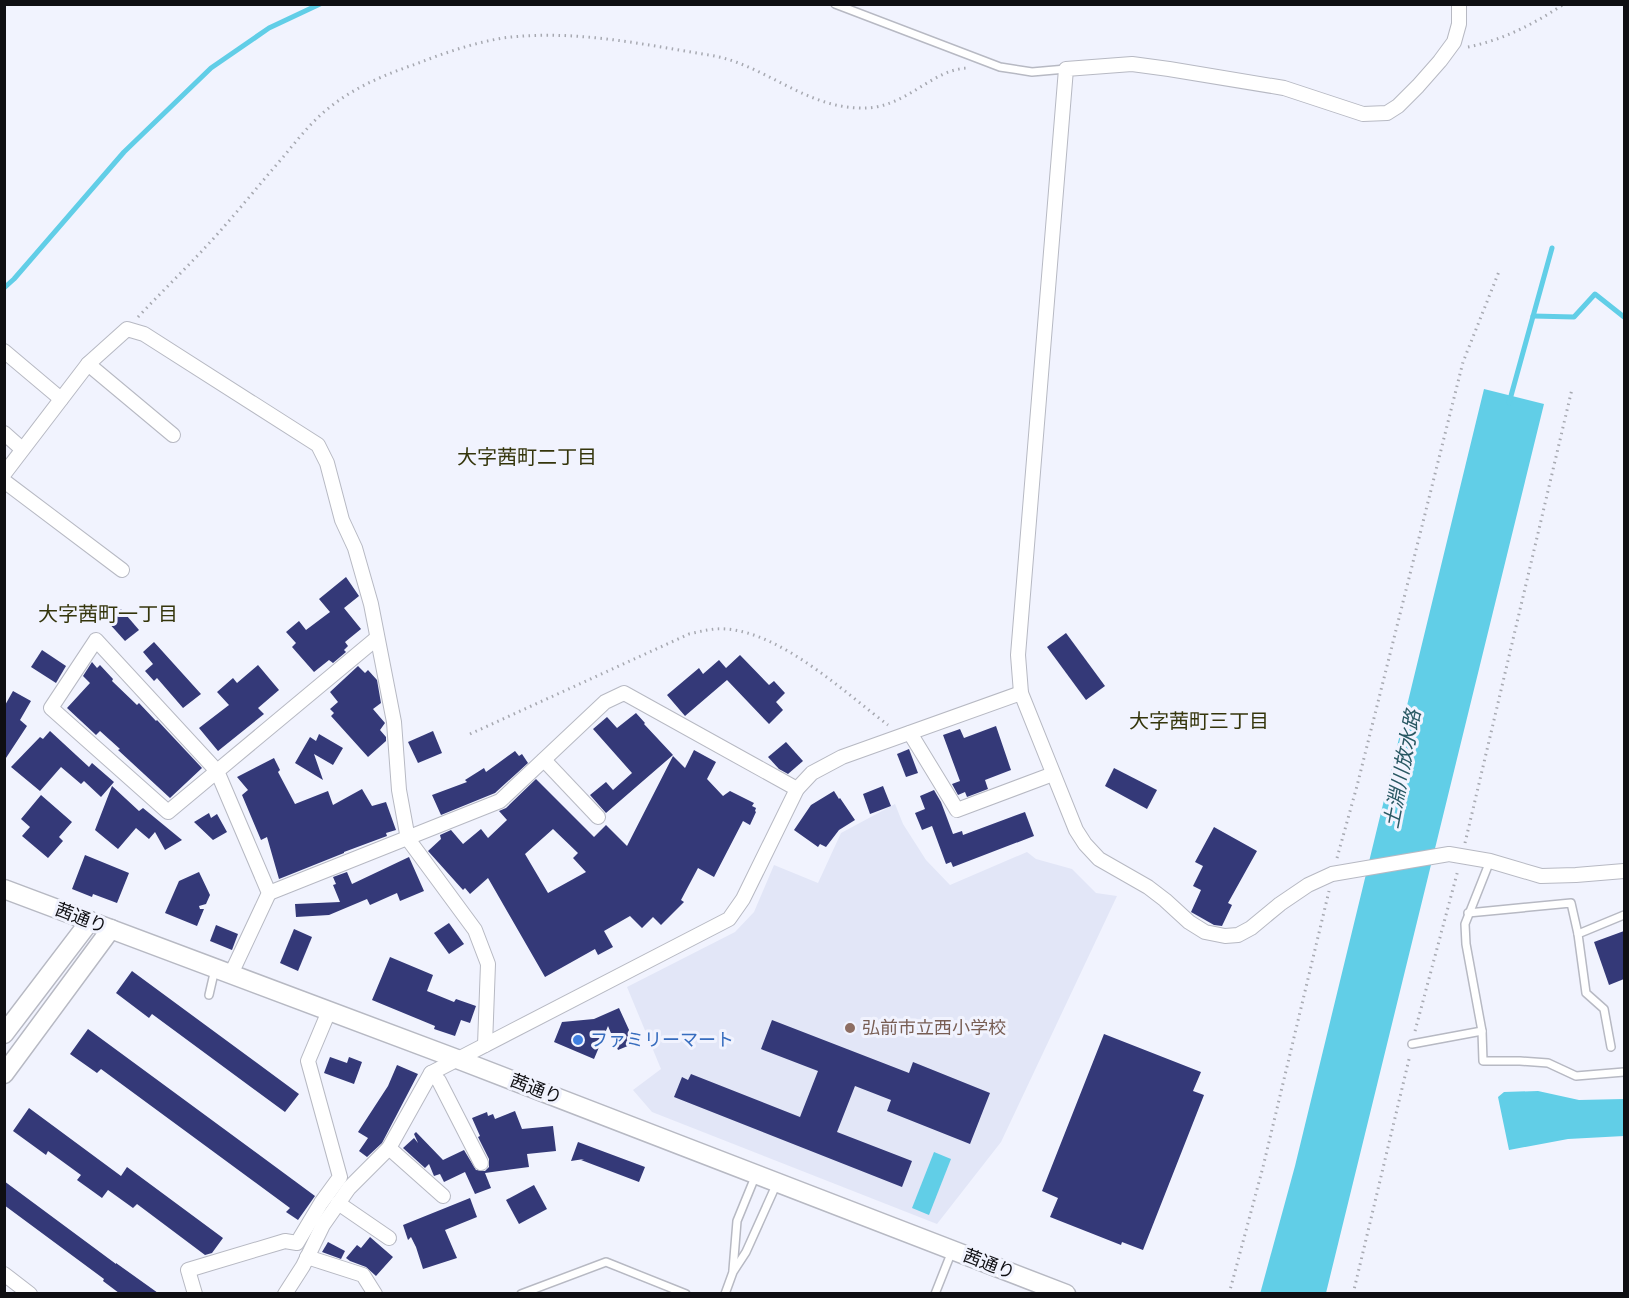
<svg xmlns="http://www.w3.org/2000/svg" width="1629" height="1298" viewBox="0 0 1629 1298" font-family="'DM Sans','Noto Sans JP',sans-serif">
<rect width="100%" height="100%" fill="#f1f3fe"/>
<path fill="#e2e6f7" d="M895,804L903,824L926,860L950,885L1027,852L1036,859L1072,869L1096,893L1117,896L1001,1142L937,1224L652,1112L633,1090L661,1069L627,987L735,932L754,912L774,865L818,883L841,833Z"/>
<g fill="#61cee7">
<path d="M1484,389L1544,404L1326,1293L1260,1294L1295,1166Z"/>
<path d="M1538,1091L1579,1100L1624,1099V1136L1568,1139L1509,1150L1498,1097L1504,1092Z"/>
<path d="M934,1152L951,1159L929,1215L912,1208Z"/>
</g>
<g fill="none" stroke-linecap="round" stroke-linejoin="round">
<g stroke="#61cee7" stroke-width="5">
<path d="M4,288L14,279L124,152L211,68L269,28L320,4"/>
<path d="M1533,316L1574,317L1595,294L1624,317"/>
<path d="M1509,403L1552,248"/>
</g>
</g>
<g fill="#343978" fill-rule="evenodd">
<path d="M346,577L359,596L344,608L361,629L345,642L348,646L344,650L346,652L333,663L329,660L314,672L292,647L296,643L286,632L299,621L306,630L330,612L319,599Z"/>
<path d="M121,609L139,630L125,641L107,621Z"/>
<path d="M1066,633L1105,686L1086,700L1047,647Z"/>
<path d="M154,642L201,694L183,708L157,678L154,681L145,671L153,664L143,652Z"/>
<path d="M42,650L66,666L56,683L31,667Z"/>
<path d="M740,655L769,685L774,681L785,693L776,702L783,710L769,724L727,680L685,716L667,695L699,668L703,674L719,660L726,668Z"/>
<path d="M92,662L97,668L100,665L113,679L112,681L137,705L139,703L156,721L157,720L202,768L170,798L118,750L120,749L100,731L96,735L67,708L90,683L83,676Z"/>
<path d="M258,665L279,690L258,708L264,714L218,751L199,728L229,705L217,692L233,678L237,683Z"/>
<path d="M358,666L365,673L368,670L377,680L381,703L373,709L385,723L380,730L386,737V741L368,757L331,716L334,713L330,709L338,702L330,692Z"/>
<path d="M13,691L31,701L20,720L27,726L4,761V707Z"/>
<path d="M636,713L645,723L644,724L673,755L606,813L590,795L606,782L613,790L632,773L593,729L607,717L617,728Z"/>
<path d="M996,726L1011,770L985,780L988,789L967,797L965,792L958,795L952,784L960,781L943,735L960,729L964,738Z"/>
<path d="M50,731L89,767L92,763L114,782L101,797L84,781L81,784L61,767L40,791L11,767L40,737L43,739Z"/>
<path d="M433,731L442,753L418,763L408,742Z"/>
<path d="M319,734L343,748L333,765L314,754L323,780L295,763L310,737L316,741Z"/>
<path d="M786,742L803,761L788,774L779,769L768,757Z"/>
<path d="M909,749L918,773L906,777L897,754Z"/>
<path d="M694,750L716,762L707,779L723,796L730,791L754,803L752,806L756,808L755,811L756,812L750,825L743,821L714,877L698,868L681,900L684,902L661,925L653,917L642,928L630,916L604,931L613,947L598,955L595,949L545,977L488,878L470,894L465,888L463,890L428,851L441,839L440,835L451,830L463,844L481,829L488,838L507,820L499,811L506,808L536,779L594,837L606,825L627,846L673,756L685,768ZM553,829L578,853L573,858L586,872L548,893L525,854Z"/>
<path d="M515,751L519,756L522,754L528,763L495,793L441,815L432,795L467,782L465,780L484,768L486,772Z"/>
<path d="M274,758L280,770L278,772L295,804L328,791L333,805L362,789L372,806L386,802L396,830L386,833L387,836L344,852V853L279,879L267,837L261,840L242,795L248,790L237,777Z"/>
<path d="M1114,768L1157,790L1147,809L1105,786Z"/>
<path d="M112,786L139,811L143,808L182,840L165,850L155,832L149,839L136,828L118,849L95,830Z"/>
<path d="M883,786L891,806L870,814L863,794Z"/>
<path d="M934,790L941,802L953,834L962,831L963,835L1025,812L1034,836L953,867L951,862L946,864L932,826L922,830L915,813L925,809L920,796Z"/>
<path d="M834,791L839,799L840,798L855,820L839,830L826,847L820,844L818,847L794,830L811,805Z"/>
<path d="M41,795L72,822L59,837L63,841L48,858L22,836L30,827L21,819Z"/>
<path d="M209,813L211,818L217,814L227,832L213,840L194,822Z"/>
<path d="M1214,827L1257,851L1228,903L1232,905L1222,926L1214,925L1191,912L1201,890L1193,886L1203,866L1195,862Z"/>
<path d="M85,855L129,873L117,903L93,894L92,897L72,889Z"/>
<path d="M409,857L424,891L400,901L397,893L370,905L367,899L329,915L296,917L295,904L340,902L333,885L336,884L333,877L347,872L352,884Z"/>
<path d="M199,872L210,895L206,904L199,906L200,909H204L197,926L165,913L179,881Z"/>
<path d="M449,923L464,944L449,954L434,933Z"/>
<path d="M216,925L238,934L232,950L210,941Z"/>
<path d="M294,929L312,937L298,971L280,963Z"/>
<path d="M1624,931V979L1609,985L1594,942Z"/>
<path d="M390,957L433,975L427,991L454,1002L456,999L476,1006L470,1023L461,1020L455,1036L434,1029L435,1026L372,1000Z"/>
<path d="M132,971L299,1094L285,1112L152,1014L149,1018L116,993Z"/>
<path d="M619,1008L635,1043L618,1050L608,1026L594,1059L554,1042L562,1022L594,1019Z"/>
<path d="M772,1020L909,1073L913,1062L990,1093L970,1144L887,1111L891,1100L855,1086L837,1132L912,1161L902,1187L674,1097L682,1077L688,1080L691,1074L800,1117L818,1071L761,1049Z"/>
<path d="M88,1029L315,1196L298,1220L286,1212L290,1208L101,1069L97,1073L70,1054Z"/>
<path d="M1104,1034L1201,1072L1193,1091L1204,1095L1143,1250L1122,1242L1121,1245L1050,1217L1058,1198L1042,1191Z"/>
<path d="M330,1057L347,1063L349,1057L362,1062L354,1084L324,1073Z"/>
<path d="M397,1065L418,1074L382,1143L367,1157L359,1151L368,1138L358,1132L388,1086Z"/>
<path d="M29,1108L121,1176L127,1167L223,1238L212,1253L205,1255L137,1204L133,1208L108,1190L102,1198L77,1180L81,1175L48,1151L46,1155L13,1131Z"/>
<path d="M515,1111L522,1129L553,1126L556,1151L527,1154L529,1167L485,1173L491,1188L475,1194L465,1172L444,1182L440,1174L434,1176L429,1164L425,1168L403,1148L414,1138L418,1143L414,1134L416,1132L443,1160L464,1150L476,1170L485,1171L489,1167V1159L478,1137L480,1136L472,1118L487,1112L488,1116L493,1114L495,1119Z"/>
<path d="M578,1142L645,1167L639,1182L581,1160L584,1159L571,1161Z"/>
<path d="M4,1181L116,1264V1263L158,1293H119L103,1281L104,1279L4,1205Z"/>
<path d="M534,1185L547,1209L519,1224L506,1200Z"/>
<path d="M470,1198L477,1217L445,1230L457,1258L423,1269L416,1247L411,1237L408,1240L403,1225Z"/>
<path d="M370,1237L393,1257L376,1276L366,1267L350,1261L346,1258L357,1245L361,1248Z"/>
<path d="M328,1242L345,1251L341,1259L322,1252Z"/>
</g>
<g fill="none" stroke-linecap="round" stroke-linejoin="round">
<defs>
<g id="lane">
<path d="M835,4L1000,67L1032,72L1066,69"/>
<path d="M1490,861L1465,924L1466,944L1482,1031L1483,1061H1520L1548,1063L1576,1076L1624,1072"/>
<path d="M1468,913L1571,903L1578,934"/>
<path d="M209,995L215,969"/>
<path d="M1412,1044L1482,1031"/>
<path d="M1611,1047L1604,1009L1586,993L1578,934L1624,915"/>
<path d="M733,1270L737,1221L755,1177"/>
<path d="M521,1294L606,1262L686,1294"/>
<path d="M725,1294L733,1272L746,1252L777,1183"/>
<path d="M935,1294L952,1251"/>
</g>
<g id="street">
<path d="M1459,4V24L1454,42L1440,61L1418,86L1398,106L1387,113L1363,114L1284,88L1169,69L1132,64L1066,69L1018,655L1021,693L1076,830L1085,844L1099,859L1148,887L1165,900L1189,922L1205,932L1225,936L1238,935L1251,928L1280,904L1308,885L1332,874L1449,854L1490,861L1541,876L1576,875L1624,871"/>
<path d="M4,351L61,399"/>
<path d="M88,364L173,435"/>
<path d="M4,433L22,449"/>
<path d="M4,474L88,364L127,329L144,334L318,445L327,463L342,520L355,548L371,604L394,722L399,790L408,839L475,930L488,964L485,1045"/>
<path d="M4,481L122,570"/>
<path d="M910,733L957,810L1053,774"/>
<path d="M544,760L598,817"/>
<path d="M269,893L500,801L605,702L624,693L797,789"/>
<path d="M231,974L269,893L217,771L96,640L51,708L168,812L377,638"/>
<path d="M431,1073L439,1081L481,1163"/>
<path d="M389,1148L443,1196"/>
<path d="M338,1203L389,1238"/>
<path d="M307,1257L363,1275L375,1294"/>
<path d="M4,1274L30,1294"/>
<path d="M195,1294L188,1270L285,1241L297,1243L321,1203L340,1177L308,1061L329,1011"/>
<path d="M285,1294L303,1266L323,1225L349,1188L389,1148L431,1073L729,919L743,899L797,789L812,773L842,757L1021,693"/>
</g>
<g id="secondary">
<path d="M4,889L457,1059L1066,1294"/>
<path d="M4,1034L90,921"/>
<path d="M4,1074L111,929"/>
</g>
</defs>
<use href="#lane" stroke="#b7b9c3" stroke-width="10"/>
<use href="#street" stroke="#b7b9c3" stroke-width="16"/>
<use href="#secondary" stroke="#b7b9c3" stroke-width="21"/>
<g stroke="#a7a9b1" stroke-width="3" stroke-dasharray="1.5 4.5" stroke-linecap="butt">
<path d="M1468,47C1503,40 1534,24 1564,4"/>
<path d="M138,317C168,285 200,255 228,222C247,200 265,178 284,156C298,139 312,121 330,107C355,87 386,74 416,64C444,53 473,43 503,38C573,29 641,44 709,55C762,63 803,106 858,108C905,111 930,69 968,68"/>
<path d="M470,734L689,634C702,631 713,628 726,629C782,633 844,692 888,725"/>
<path d="M1465,843L1572,389"/>
<path d="M1337,858L1357,786L1463,362L1500,269"/>
<path d="M1415,1031L1458,870"/>
<path d="M1229,1294L1263,1167L1329,891"/>
<path d="M1353,1294L1410,1055"/>
</g>
<use href="#lane" stroke="#fff" stroke-width="7"/>
<use href="#street" stroke="#fff" stroke-width="14"/>
<use href="#secondary" stroke="#fff" stroke-width="18"/>
</g>
<circle fill="#8d6e63" stroke="#f1f3fe" stroke-width="2" cx="850" cy="1028" r="6"/>
<circle fill="#3f7fe0" stroke="#f1f3fe" stroke-width="2" cx="578" cy="1040" r="6"/>
<g text-anchor="middle" dominant-baseline="central" stroke-width="6" stroke-linejoin="round" paint-order="stroke">
<g font-size="18" fill="#0f0f13" stroke="#f1f3fe">
<text transform="translate(81 918) rotate(21)">茜通り</text>
<text transform="translate(536 1089) rotate(21)">茜通り</text>
<text transform="translate(989 1264) rotate(21)">茜通り</text>
</g>
<g font-size="18" fill="#785e54" stroke="#f1f3fe" text-anchor="start">
<text x="862" y="1028">弘前市立西小学校</text>
</g>
<g font-size="18" fill="#366cbe" stroke="#f1f3fe" text-anchor="start">
<text x="590" y="1040">ファミリーマート</text>
</g>
<g font-size="20" fill="#34350b" stroke="#f1f3fe">
<text x="527" y="457">大字茜町二丁目</text>
<text x="108" y="614">大字茜町一丁目</text>
<text x="1199" y="721">大字茜町三丁目</text>
</g>
<g font-size="20" font-style="italic" fill="#295863" stroke="#f1f3fe">
<text transform="translate(1402 769) rotate(-79)">土淵川放水路</text>
</g>
</g>
<rect width="1629" height="1298" fill="none" stroke="#0f0f13" stroke-width="12"/>
</svg>
